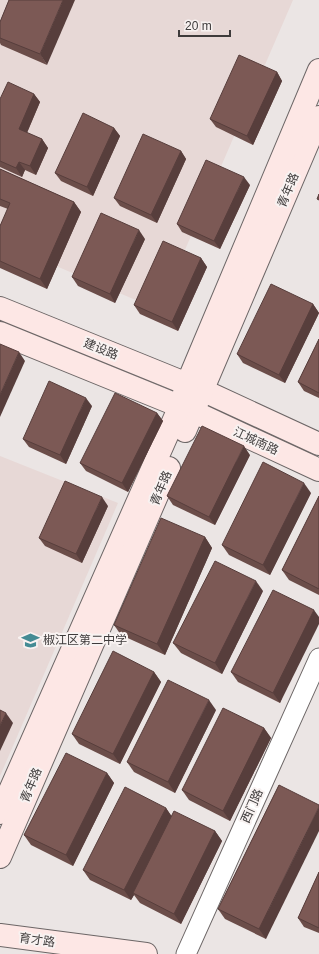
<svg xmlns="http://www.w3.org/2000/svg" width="319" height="954" viewBox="0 0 319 954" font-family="Arial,'Noto Sans SC',sans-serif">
<rect width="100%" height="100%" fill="#ebe5e4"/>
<g fill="#e7d8d6">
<path d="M0,0H293L159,310L0,242Z"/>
<path d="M0,456L118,503L0,776Z"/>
</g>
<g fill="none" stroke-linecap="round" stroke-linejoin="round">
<defs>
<path id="street" d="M186,954L319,658"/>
<g id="secondary">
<path d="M0,308L202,390L319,444"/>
<path d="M0,333L194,412L319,470"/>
<path d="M185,431L319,117"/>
<path d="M0,813L180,406L187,384L319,70"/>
<path d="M0,857L169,468"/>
<path d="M0,935L146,954"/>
</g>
</defs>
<use href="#street" stroke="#6c6666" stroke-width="21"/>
<use href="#secondary" stroke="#6c6666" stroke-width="24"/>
<use href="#street" stroke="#fff" stroke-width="19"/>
<use href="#secondary" stroke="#fde7e5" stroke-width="22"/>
</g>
<g fill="#6b4d49">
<path d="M9,0L47,65L1,45L0,43V22Z"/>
<path d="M277,72L282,81L253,145L216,127L210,119Z"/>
<path d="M34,94L40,102L27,133L42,139L48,148L36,175L25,170L22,177L0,167V99Z"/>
<path d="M114,128L120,136L93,196L61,181L55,173Z"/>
<path d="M181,151L186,159L157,223L120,206L114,198Z"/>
<path d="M0,169L74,202L81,212L47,289L0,268V226L8,209L0,206Z"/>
<path d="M250,185L220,249L182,232L177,224Z"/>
<path d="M145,239L115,303L78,286L72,277Z"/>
<path d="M201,258L207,267L178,331L140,314L134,305Z"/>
<path d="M313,304L319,313L285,383L243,363L237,354Z"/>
<path d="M319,339V398L304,391L298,382Z"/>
<path d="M92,406L66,464L29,447L23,439Z"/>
<path d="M157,413L163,421L128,492L86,471L80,463Z"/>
<path d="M250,455L215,525L173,505L167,496Z"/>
<path d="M311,493L270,575L229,555L222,545Z"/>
<path d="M319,496V595L289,580L282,570Z"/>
<path d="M108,506L82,563L45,546L39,538Z"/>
<path d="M205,537L212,548L165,655L121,635L114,625Z"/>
<path d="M263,591L222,674L181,653L173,643Z"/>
<path d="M314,610L280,703L238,682L231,672Z"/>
<path d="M154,672L161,682L120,764L79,744L72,734Z"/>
<path d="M216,710L175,793L134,772L127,762Z"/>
<path d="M264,728L271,738L230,821L189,800L182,790Z"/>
<path d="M107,773L114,783L73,866L31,845L24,835Z"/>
<path d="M279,785L266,939L225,919L218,909Z"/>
<path d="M166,808L171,816L215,831L222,841L181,924L140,903L134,895L131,900L90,880L83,870Z"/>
<path d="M319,872V933L304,927L298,918Z"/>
</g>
<g fill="#573e3c">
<path d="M63,0H75L47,65L40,54Z"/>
<path d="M277,72L282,81L253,145L247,136Z"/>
<path d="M34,94L40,102L25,137L19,129Z"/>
<path d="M114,128L120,136L93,196L87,187Z"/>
<path d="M42,139L48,148L36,175L30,166Z"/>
<path d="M181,151L186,159L157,223L151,215Z"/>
<path d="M19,162L25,170L22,177L16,168Z"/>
<path d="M244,177L250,185L220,249L214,241Z"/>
<path d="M74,202L81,212L47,289L40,279Z"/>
<path d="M139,230L145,239L115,303L110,294Z"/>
<path d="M201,258L207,267L178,331L172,322Z"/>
<path d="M313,304L319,313L285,383L279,375Z"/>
<path d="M19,352L25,361L0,417V395Z"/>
<path d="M86,398L92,406L66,464L60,455Z"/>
<path d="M157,413L163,421L128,492L122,483Z"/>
<path d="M244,446L250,455L215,525L209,517Z"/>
<path d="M304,483L311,493L270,575L263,565Z"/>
<path d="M102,497L108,506L82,563L76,554Z"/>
<path d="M205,537L212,548L165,655L157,644Z"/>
<path d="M256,581L263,591L222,674L215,663Z"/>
<path d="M314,610L319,617V624L280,703L273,693Z"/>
<path d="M154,672L161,682L120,764L113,754Z"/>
<path d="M209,700L216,710L175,793L168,782Z"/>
<path d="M6,713L13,723L0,751V726Z"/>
<path d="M264,728L271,738L230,821L223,811Z"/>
<path d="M107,773L114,783L73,866L66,855Z"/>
<path d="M319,807V831L266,939L259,929Z"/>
<path d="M166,808L173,818L133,893L134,895L131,900L124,890Z"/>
<path d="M215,831L222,841L181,924L174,914Z"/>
</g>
<g fill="#7c5955" stroke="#573e3c">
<path d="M9,0H63L40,54L0,38V22Z"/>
<path d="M239,55L277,72L247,136L210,119Z"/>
<path d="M8,82L34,94L19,129L42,139L30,166L19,162L16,168L0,161V99Z"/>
<path d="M83,113L114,128L87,187L55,173Z"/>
<path d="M143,134L181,151L151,215L114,198Z"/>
<path d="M206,160L244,177L214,241L177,224Z"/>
<path d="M0,169L74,202L40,279L0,261V226L10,203L0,199Z"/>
<path d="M319,194V200L317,199Z"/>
<path d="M101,213L139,230L110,294L72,277Z"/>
<path d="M163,241L201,258L172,322L134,305Z"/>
<path d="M271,284L313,304L279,375L237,354Z"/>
<path d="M319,339V393L298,382Z"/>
<path d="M0,344L19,352L0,395Z"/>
<path d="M49,381L86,398L60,455L23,439Z"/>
<path d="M115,393L157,413L122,483L80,463Z"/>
<path d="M202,426L244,446L209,517L167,496Z"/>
<path d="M263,462L304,483L263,565L222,545Z"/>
<path d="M65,481L102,497L76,554L39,538Z"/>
<path d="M319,496V589L282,570Z"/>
<path d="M161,518L205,537L157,644L114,625Z"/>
<path d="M215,561L256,581L215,663L173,643Z"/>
<path d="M273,590L314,610L273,693L231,672Z"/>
<path d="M113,651L154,672L113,754L72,734Z"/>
<path d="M168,680L209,700L168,782L127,762Z"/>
<path d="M223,708L264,728L223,811L182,790Z"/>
<path d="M0,710L6,713L0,726Z"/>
<path d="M66,753L107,773L66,855L24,835Z"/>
<path d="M279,785L319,805V807L259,929L218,909Z"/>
<path d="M125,787L166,808L124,890L83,870Z"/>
<path d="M174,811L215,831L174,914L133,893Z"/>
<path d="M319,872V928L298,918Z"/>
</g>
<defs>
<symbol id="school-bare" viewBox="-9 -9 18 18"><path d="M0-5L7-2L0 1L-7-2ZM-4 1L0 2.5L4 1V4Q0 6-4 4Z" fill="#448b94" stroke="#f8f2f1" stroke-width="2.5" paint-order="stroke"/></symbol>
</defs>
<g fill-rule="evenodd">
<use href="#school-bare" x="18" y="628" width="25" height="25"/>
</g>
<g text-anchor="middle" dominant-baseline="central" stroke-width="4" stroke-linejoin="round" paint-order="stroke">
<g font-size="12" fill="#3e3b3b" stroke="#f8f2f1">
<text transform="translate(288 190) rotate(-67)">青年路</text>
<text transform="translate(101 349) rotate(22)">建设路</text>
<text transform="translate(256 441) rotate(25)">江城南路</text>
<text transform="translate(161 488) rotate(-67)">青年路</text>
<text transform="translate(31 785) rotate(-67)">青年路</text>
<text transform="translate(252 806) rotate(-66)">西门路</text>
<text transform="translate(37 940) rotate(8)">育才路</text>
</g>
<g font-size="12" fill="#3e3b3b" stroke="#f8f2f1" text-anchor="start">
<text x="43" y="640">椒江区第二中学</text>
</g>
</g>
<path d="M179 30v6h51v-6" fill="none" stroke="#3e3b3b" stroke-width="2"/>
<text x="185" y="30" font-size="12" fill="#3e3b3b" stroke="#f8f2f1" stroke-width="3" paint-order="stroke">20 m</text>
</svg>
